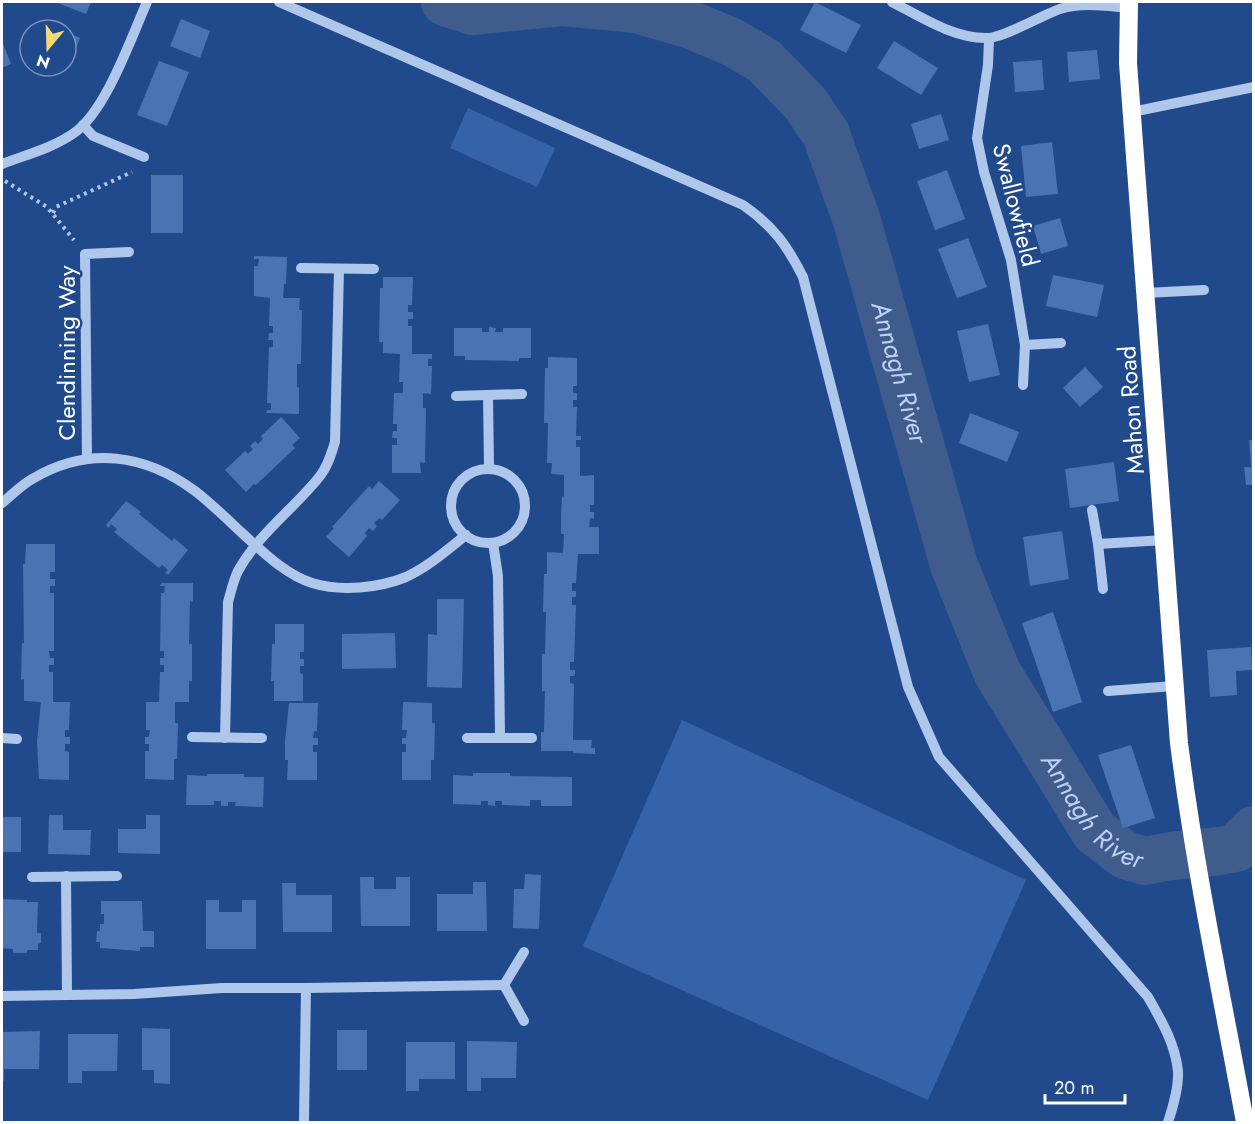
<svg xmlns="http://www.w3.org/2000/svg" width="1255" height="1124" viewBox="0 0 1255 1124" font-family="Jost,sans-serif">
<rect width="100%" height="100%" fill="#214a8d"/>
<g fill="#3563aa">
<path d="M468,108L555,148L537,187L450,148Z"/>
<path d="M682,720L1026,880L928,1100L583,946Z"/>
</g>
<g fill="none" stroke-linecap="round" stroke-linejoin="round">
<path stroke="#3f5c8c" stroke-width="48" id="s1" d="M445,2L472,11L562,2L636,9L691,25L734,43L764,61L805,103L826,134L857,221L954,565L997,672L1095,832L1125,855L1145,861L1171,856L1220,851L1236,848L1254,830"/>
</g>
<g fill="#4a73b4">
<path d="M55,2H91L86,14Z"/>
<path d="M815,2L861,25L846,53L800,30Z"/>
<path d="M181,19L210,31L200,58L170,46Z"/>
<path d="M66,32L80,38L69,65L66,64Z"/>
<path d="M2,41L11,64L2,68Z"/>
<path d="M894,41L938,68L921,95L877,68Z"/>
<path d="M1097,50L1100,79L1069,82L1067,52Z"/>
<path d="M1042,60L1044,90L1015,92L1013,62Z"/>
<path d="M159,61L189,72L167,126L137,115Z"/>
<path d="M941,114L949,140L919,149L911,124Z"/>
<path d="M1052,142L1058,194L1026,197L1021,146Z"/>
<path d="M947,170L965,219L935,230L917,181Z"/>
<rect x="151" y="175" width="32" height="58"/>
<path d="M1060,218L1068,246L1041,254L1033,226Z"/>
<path d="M968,238L987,287L957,298L938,249Z"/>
<path d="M254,256L287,257L286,284H284L283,298H300L299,310H302L301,364H297V387L299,388V414L266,413L267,410H271V403H267L269,347H273V340H268L269,333H273V326H269L270,298L254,296V266H258L259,259H254Z"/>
<path d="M1053,275L1104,285L1097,317L1046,306Z"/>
<path d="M383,277H413L412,305H408V312H413V319H408V326H412V354H432V359H428V366H432L431,394L423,393V408H426L425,463L420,462L421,473H392V445H397V438H392L393,431H397V424H393L394,393H403V382H399L400,354L383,353V342H379L380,288H383Z"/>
<path d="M988,324L1000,375L969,382L957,331Z"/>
<path d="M489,327L496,328L495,332H503V328H531V358H519V361L465,360V356H454V328H482V332H489Z"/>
<path d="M548,357L577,358V386H573V393H577V400H573V407H577L576,436H581V440H576V447H580V476L594,475V505H590V512H594V519L590,518L589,527H599V554H578L576,583H572V591H576V597H572V605H576L574,662H570V670H575V673L574,676H570V683L574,684L573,740H592L591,748H595V754L573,753V751H541V732H544L545,691H542V654H545L546,612H543L544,574H547V552L563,553L564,534H561V515L562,496L564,497V475L551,474L552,463H547L548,423H544L545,368H548Z"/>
<path d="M1085,367L1103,387L1080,407L1063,388Z"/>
<path d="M970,413L1019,432L1007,462L959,443Z"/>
<path d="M281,417L300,438L292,445L295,448L256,485L254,484L246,492L225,470L245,451L248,454L253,449L250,446L255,441L258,444L263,439L261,436Z"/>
<path d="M1249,440H1254V485H1246L1244,467H1251Z"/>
<path d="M1114,462L1119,501L1070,508L1065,469Z"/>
<path d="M379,481L400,500L382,520L379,518L374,523L377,526L373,531L369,528L365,533L367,536L349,557L326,537L334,528L332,527L369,486L372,489Z"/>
<path d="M126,501L141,512L139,514L172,541L174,538L188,550L168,575L165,573L168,570L162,565L159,568L114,532L117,529L111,524L109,528L106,525Z"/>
<path d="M1062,531L1069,579L1030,586L1023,537Z"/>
<path d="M26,544H55V572H50V579H55V586H50V593H54V651H49L50,658H54V665H49V672H53V702H70L69,730H65V737H70V744H65V751L69,752V780L39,779L37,741L41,702L24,701V679L21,680L22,643H24L23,564H25Z"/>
<path d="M161,583H193V602L190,601L189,644H192V681H189V702H175V723H178L177,759H174V780L145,779V751H149V744H145V737H149L150,730H146V702H159L160,672H164V665H160V658H164V651H160L161,593H164L165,586H160Z"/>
<path d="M437,599H464L462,688L427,687L428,634L437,635Z"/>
<path d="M1053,612L1082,702L1053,712L1022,623Z"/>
<path d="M275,624H304V652H300V659H304V666H300V673L303,674V701H274V681H271L272,644H275Z"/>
<path d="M395,633L396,668L342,669V634Z"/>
<path d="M1251,647L1252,670L1236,671L1237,695L1210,697L1207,650Z"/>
<path d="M403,702L432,703V723H435L434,760H431V780H402V752H406V744H402V738H406L407,730H402Z"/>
<path d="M289,703H318L317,731H314L313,738H318V745H313V752H317V780H287L288,760H285V741Z"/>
<path d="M1131,745L1155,818L1123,828L1098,755Z"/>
<path d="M473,773H510V776L572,777V806H541V800H530V806L502,805V801H495V806L488,805V801H481V805L453,804V775L473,776Z"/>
<path d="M207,774H244V777H264L263,807L235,806L236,802H228V806H221V801H214V805H186L187,775L207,776Z"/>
<path d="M49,815H63V830H91L90,855L48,854Z"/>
<path d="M146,815H160V854L118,853V829H146Z"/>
<rect x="2" y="817" width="19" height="35"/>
<path d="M525,874L541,875L539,929L513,928L514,889H524Z"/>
<path d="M360,877H374V889H396V877H410V926H361Z"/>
<path d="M473,882H486L487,931H437V894H473Z"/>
<path d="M282,883H296V895H332V932H283Z"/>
<path d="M2,899L27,900V902H38L37,933H41V943L38,944V950H27V953H13V949L2,948Z"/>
<path d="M206,900H219V912H242V900H256V949H206Z"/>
<path d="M101,901H142L143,931H154V947H140V951L100,948V942H96L97,931H100V924H104V914H101Z"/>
<path d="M142,1028L170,1029V1084L154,1083V1070H142Z"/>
<rect x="337" y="1030" width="30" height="40"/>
<path d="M40,1031L39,1069H4V1081H2V1032Z"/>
<path d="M68,1034H118L117,1071H82V1083H68Z"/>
<path d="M467,1041L517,1042L516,1078H481V1091H467Z"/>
<path d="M406,1042H455V1079H419V1091H406Z"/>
</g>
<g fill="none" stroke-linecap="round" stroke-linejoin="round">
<g stroke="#b0c7ec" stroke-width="4" stroke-dasharray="3 4.5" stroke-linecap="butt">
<path d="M5,181L47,207L74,240"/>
<path d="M53,213L56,207L132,172"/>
</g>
<g stroke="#b0c7ec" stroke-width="10">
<path d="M279,2L743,205C773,226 787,245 803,277L908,687L939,757L1148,997C1161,1020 1175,1043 1178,1071C1179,1088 1173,1107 1168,1122"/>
<path d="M892,2C921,17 953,38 986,38C1002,39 1042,15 1060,9C1082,2 1106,6 1129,8"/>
<path d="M989,39L988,65L977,138L984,172L1011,260L1025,345L1023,385"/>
<path d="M1132,112L1254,87"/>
<path d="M83,125L93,136L144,157"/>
<path d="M2,164C25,155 53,148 74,133C106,111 131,38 147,2"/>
<path d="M301,268L374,269"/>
<path d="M1145,293L1204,290"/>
<path d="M1025,345L1061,343"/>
<path d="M488,395L489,468"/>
<path d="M456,396L522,394"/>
<path d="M87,458L85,254L129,252"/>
<circle cx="488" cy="506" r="37"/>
<path d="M2,503C12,495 22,484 34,478C89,446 145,454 195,491C212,504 227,519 242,533C263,552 286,575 312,583C341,592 379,588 406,577C428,567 447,550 466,535"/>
<path d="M1092,510L1098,544"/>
<path d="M493,543L498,576L500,738"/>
<path d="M1103,589L1098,544L1165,540"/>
<path d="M1108,691L1174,686"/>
<path d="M192,737L262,738"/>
<path d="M2,738L17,739"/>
<path d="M225,738L228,602C231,592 233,581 238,571C258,534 295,508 320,476C328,466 331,454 335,442L339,269"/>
<path d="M467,738H532"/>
<path d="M66,876L67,995"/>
<path d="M32,877L117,876"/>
<path d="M2,996L134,994L222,988H306"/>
<path d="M524,1021L504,985L524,952"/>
<path d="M304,1122L306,988L504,985"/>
</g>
<path stroke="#fff" stroke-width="18" d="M1129,2L1128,63L1179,743C1195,870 1222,996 1245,1122"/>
</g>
<g text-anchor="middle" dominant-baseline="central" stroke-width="5" stroke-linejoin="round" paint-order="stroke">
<g font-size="24" fill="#fff" stroke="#214a8d">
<text transform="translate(1016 205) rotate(76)">Swallowfield</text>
<text transform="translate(66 353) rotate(-90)">Clendinning Way</text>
<text transform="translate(1131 410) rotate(-94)">Mahon Road</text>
</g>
<g font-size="26" font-style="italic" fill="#bcd2f3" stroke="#214a8d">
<text stroke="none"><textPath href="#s1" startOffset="678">Annagh River</textPath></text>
<text stroke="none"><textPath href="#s1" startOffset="1164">Annagh River</textPath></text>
</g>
</g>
<rect width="1255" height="1124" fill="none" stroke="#ffffff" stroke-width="6"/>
<g transform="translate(48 48) rotate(199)"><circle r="28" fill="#214a8d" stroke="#7a92bb" stroke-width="1.5"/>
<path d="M0-4.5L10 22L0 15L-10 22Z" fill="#f8d971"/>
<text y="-9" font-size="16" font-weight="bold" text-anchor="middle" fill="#ffffff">N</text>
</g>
<path d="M1045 1094v9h80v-9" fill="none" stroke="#ffffff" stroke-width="3"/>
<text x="1054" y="1094" font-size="18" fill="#ffffff" stroke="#214a8d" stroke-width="4.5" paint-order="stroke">20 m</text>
</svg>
